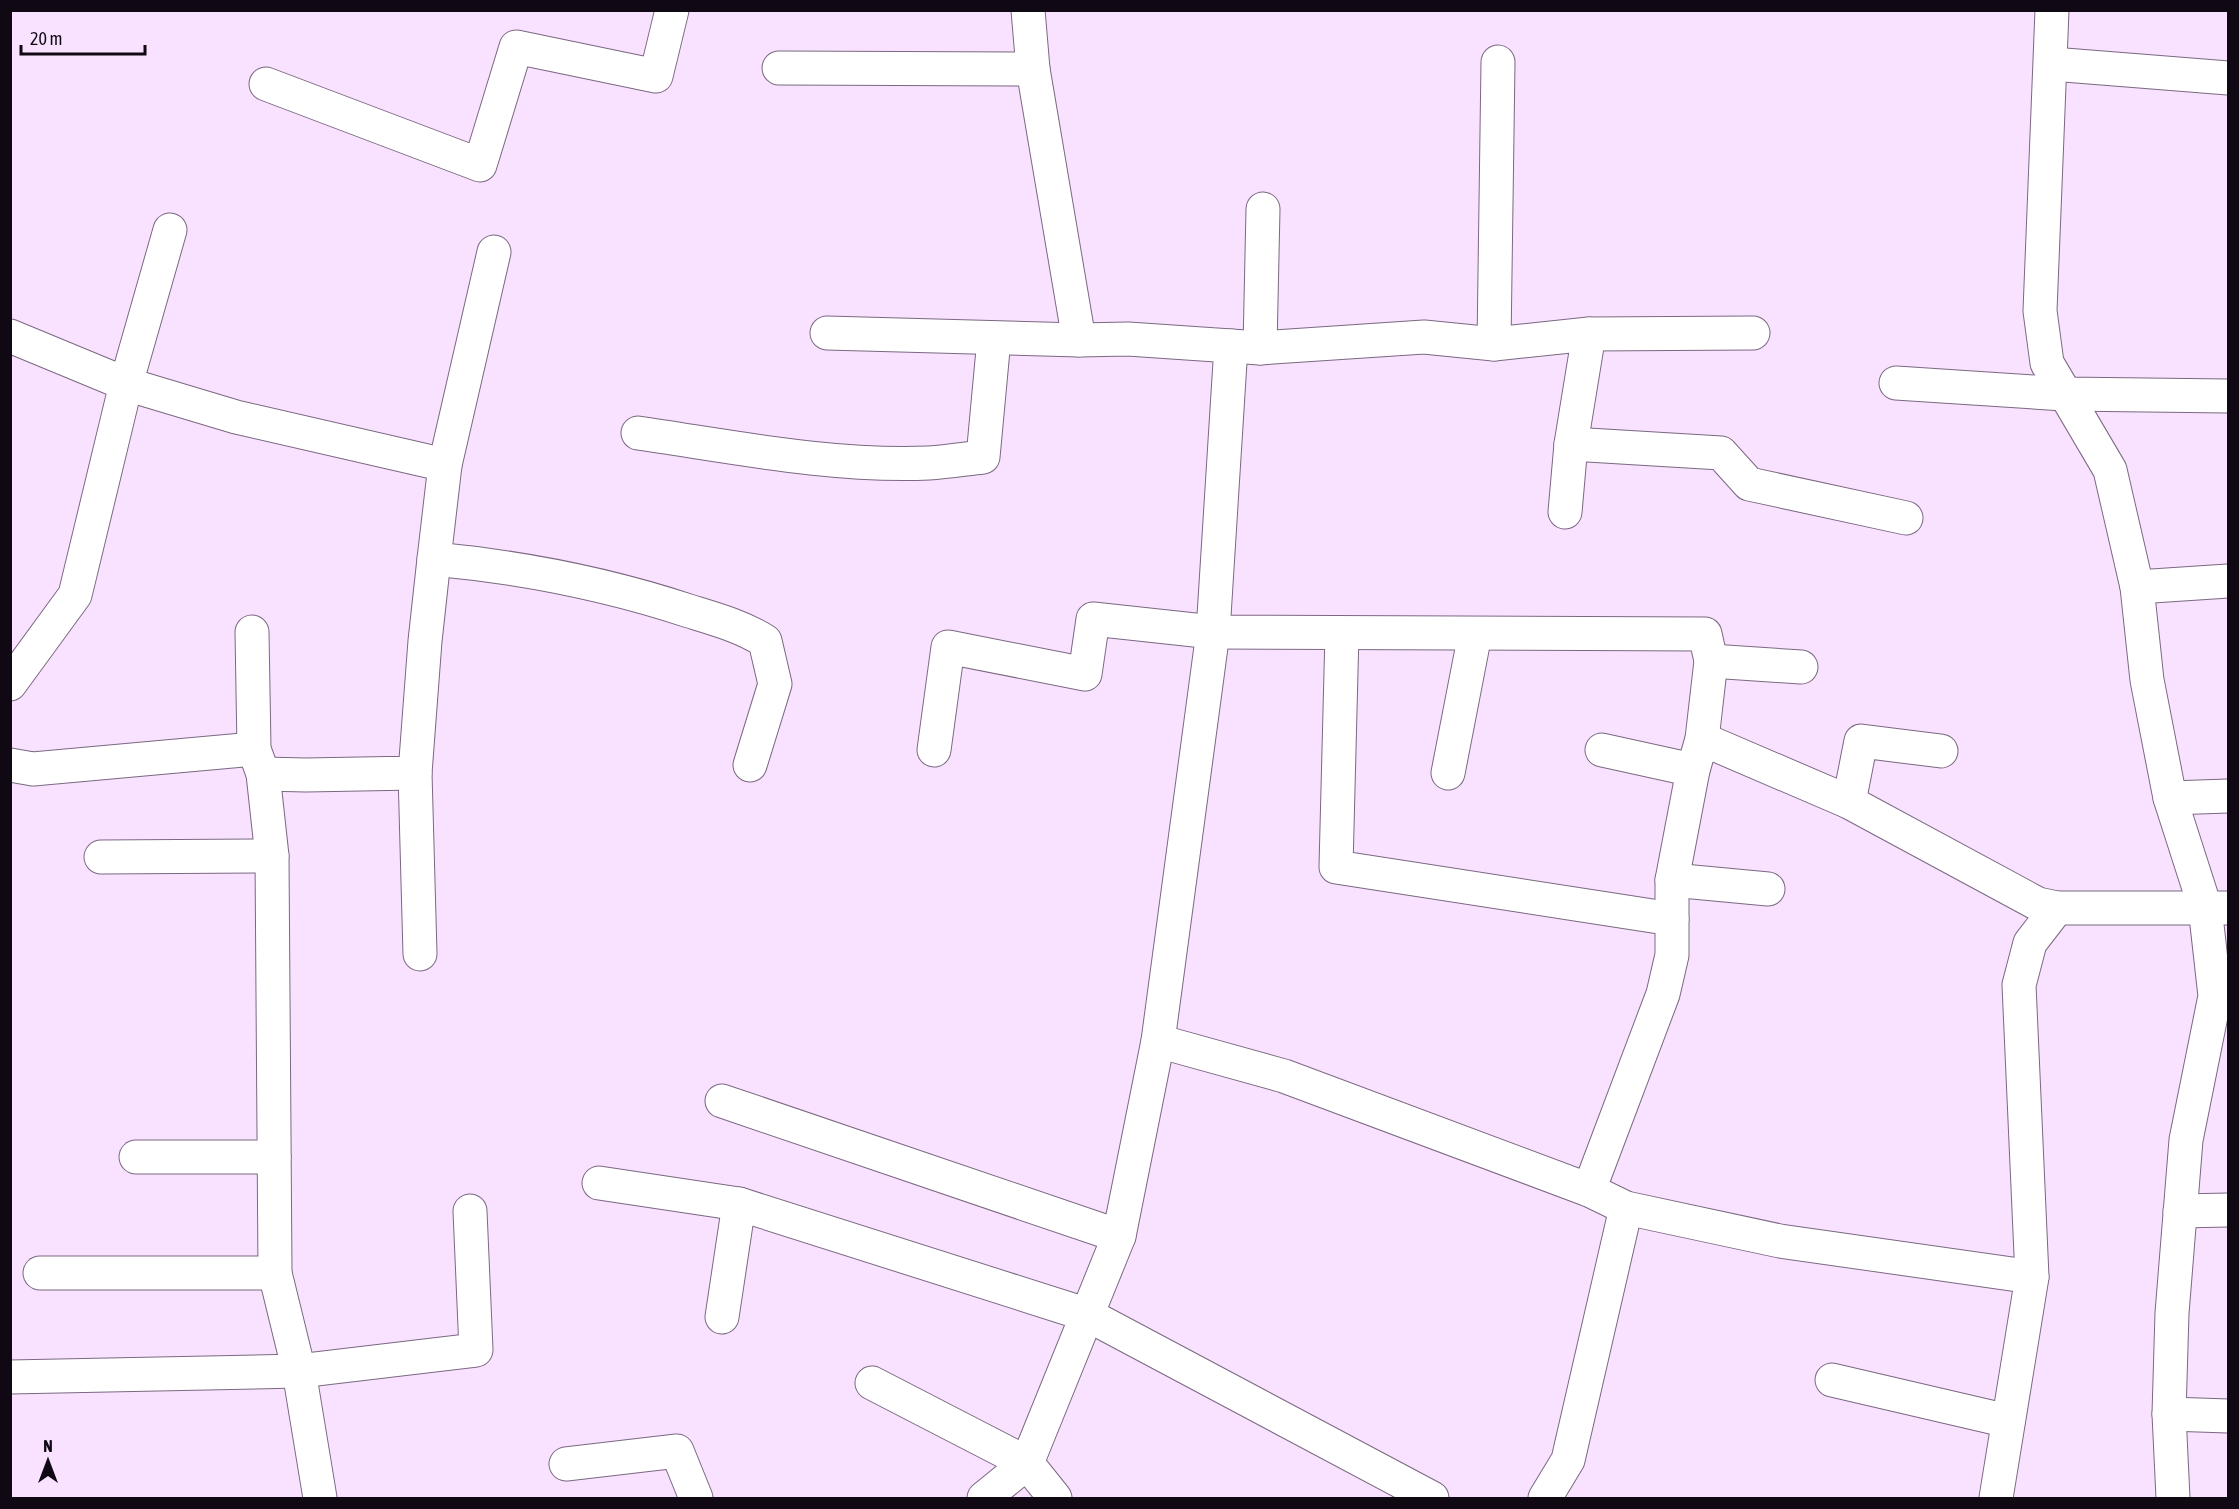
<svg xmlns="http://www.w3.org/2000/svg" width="2239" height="1509" viewBox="0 0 2239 1509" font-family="'Asap Condensed',sans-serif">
<rect width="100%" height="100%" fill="#f8e2ff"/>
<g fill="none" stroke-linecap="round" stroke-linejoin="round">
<defs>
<g id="minor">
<path d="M2052,10L2040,311L2047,363L2110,470L2137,587L2147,680L2170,798L2205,907L2215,996L2186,1140L2172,1313L2169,1414L2173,1498"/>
<path d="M2052,64L2228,78"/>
<path d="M779,68L1033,69"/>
<path d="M266,84L480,165L516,47L656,76L672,10"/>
<path d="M827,333L1079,340"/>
<path d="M10,336L126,384L236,417L445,465"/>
<path d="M1494,344L1498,62"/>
<path d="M1231,346L1260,348L1424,337L1494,344L1589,334L1753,333"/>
<path d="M1260,348L1263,209"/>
<path d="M1896,383L2064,394L2228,396"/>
<path d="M638,433C734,447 832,467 929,463C947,462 965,459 983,457L994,339"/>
<path d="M1571,444L1721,453L1749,484L1906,518"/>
<path d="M1565,512L1571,444L1589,334"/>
<path d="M434,559L445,465L494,252"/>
<path d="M2137,587L2228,581"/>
<path d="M252,632L254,749L263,774L272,856L275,1273L299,1371L320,1498"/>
<path d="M1342,633L1336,867L1672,919"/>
<path d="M1711,661L1801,667"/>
<path d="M10,684L75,595L126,384L170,230"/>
<path d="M934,750L948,647L1085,674L1093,619L1213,632L1705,634L1711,661L1702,739"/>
<path d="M1602,750L1693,770L1702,739L1849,802L2038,904L2057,908H2228"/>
<path d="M10,765L33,769L254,749"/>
<path d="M415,773L420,954"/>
<path d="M1448,773L1475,634"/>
<path d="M263,774L306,775L415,773L425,641L434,559C520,567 607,584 689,611C715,619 741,626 765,641L775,684L750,765"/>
<path d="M2170,798L2228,796"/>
<path d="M1849,802L1861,741L1941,751"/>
<path d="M101,857L272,856"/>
<path d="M1672,880L1768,889"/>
<path d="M1158,1041L1284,1076L1589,1190L1626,1208L1780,1241L2032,1277"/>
<path d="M722,1101L1119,1236"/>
<path d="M136,1157H274"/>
<path d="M599,1183L739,1204"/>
<path d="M1589,1190L1663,994L1672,955V880L1693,770"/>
<path d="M2180,1211L2228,1210"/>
<path d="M40,1273H275"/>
<path d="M722,1317L739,1204L1088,1315L1432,1498"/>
<path d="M10,1377L299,1371L476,1350L470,1211"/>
<path d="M1832,1380L2008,1421"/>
<path d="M872,1383L1027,1463L984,1498"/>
<path d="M2169,1414L2228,1416"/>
<path d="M566,1464L677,1451L696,1498"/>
<path d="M1545,1498L1568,1460L1626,1208"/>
<path d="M1996,1498L2032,1277L2019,985L2030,943L2057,908"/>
</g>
<path id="tertiary" d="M1028,10L1033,69L1079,340L1128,339L1231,346L1213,632L1158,1041L1119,1236L1027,1463L1055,1498"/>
</defs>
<use href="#minor" stroke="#7b6881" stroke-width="35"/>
<use href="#tertiary" stroke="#7b6881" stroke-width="35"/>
<use href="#minor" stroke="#fff" stroke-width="33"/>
<use href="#tertiary" stroke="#fff" stroke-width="33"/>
</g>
<rect width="2239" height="1509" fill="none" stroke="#100913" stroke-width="24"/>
<g transform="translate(48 1461)" stroke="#f8e2ff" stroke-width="4.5" paint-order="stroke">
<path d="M0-4.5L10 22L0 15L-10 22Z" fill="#100913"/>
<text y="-9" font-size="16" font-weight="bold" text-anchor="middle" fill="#100913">N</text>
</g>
<path d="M21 45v9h124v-9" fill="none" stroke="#100913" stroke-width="3"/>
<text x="30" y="45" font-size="18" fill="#100913" stroke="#f8e2ff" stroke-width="4.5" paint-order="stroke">20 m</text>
</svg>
